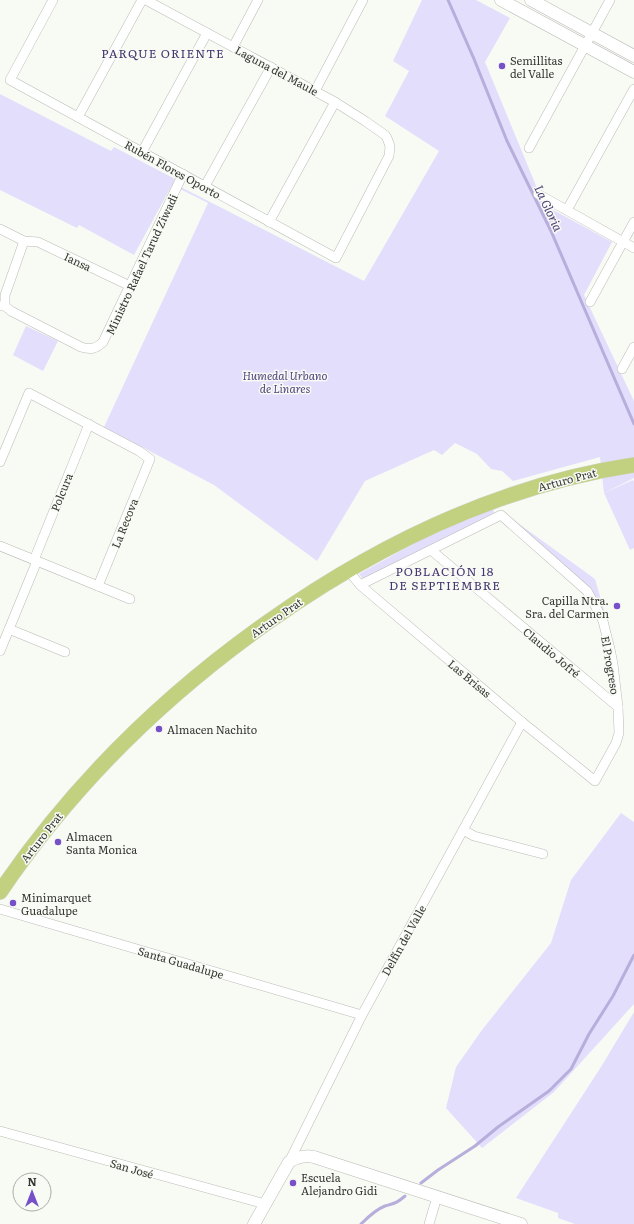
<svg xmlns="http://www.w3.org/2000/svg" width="634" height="1224" viewBox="0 0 634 1224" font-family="Literata,serif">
<rect width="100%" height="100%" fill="#f8faf4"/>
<g fill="#e4defd">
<path d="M422,0H476L510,18L485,62L544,205L612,242L584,295L634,401V478L604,493L600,457L513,481L502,471L491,469L477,454L455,443L442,455L434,450L365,481L317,561L214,485L104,427L208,203L172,185L134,255L79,225L77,228L0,190V94L111,151L114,147L175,179L173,183L364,281L439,151L385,116L409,71L393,61Z"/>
<path d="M26,326L58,341L43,371L13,355Z"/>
<path d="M633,480L634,482V548L630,550L604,493Z"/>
<path d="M493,509L494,513L363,579L359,574L433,533Z"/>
<path d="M511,518L595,579L604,610L612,644L588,588Z"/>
<path d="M621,813L634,822V1004L554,1092L482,1148L446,1108L456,1067L482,1030L551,943L571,880Z"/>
<path d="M634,1012V1224H575L558,1218V1213L516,1198L601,1067Z"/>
</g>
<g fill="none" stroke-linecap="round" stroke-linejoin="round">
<g stroke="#b7aedb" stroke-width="3">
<path d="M448,0L474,59L507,141L551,231L634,424"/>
<path d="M421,1183L438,1170L475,1146L498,1127L549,1091L571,1069L589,1034L613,996L634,955"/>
<path d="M361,1224C367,1218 377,1209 385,1206C395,1203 397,1203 405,1196"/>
</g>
<defs>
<g id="minor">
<path d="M53,0L10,80L336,258L389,156L390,146L387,138L385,135L365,121L335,102L146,0"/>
<path d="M233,47L258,0"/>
<path d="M315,91L363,0"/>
<path d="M78,117L142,0"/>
<path d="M529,148L610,0"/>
<path d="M142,152L207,33"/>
<path d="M205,186L271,67"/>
<path d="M538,194L634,248"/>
<path d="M567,210L634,89"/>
<path d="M269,222L335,102"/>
<path d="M0,229L24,241L38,242L130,286"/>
<path d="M590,302L634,222"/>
<path d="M0,306H5L11,311L81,347C90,350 96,349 103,342L183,174"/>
<path d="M5,306V295L24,241"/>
<path d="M622,369L634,347"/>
<path d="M0,462L29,393L139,451L150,459L98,586"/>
<path d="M0,546L130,599"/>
<path d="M431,550L618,707"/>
<path d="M34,560L89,424"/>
<path d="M348,570L360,585L522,722L595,781L616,743L619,733L618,707L613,664L610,649L603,621L598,611L587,591L501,515L360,585"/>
<path d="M9,629L65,652"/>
<path d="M0,651L37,561"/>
<path d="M463,830L474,836L543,854"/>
<path d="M0,909L362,1015"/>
<path d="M0,1131L265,1204"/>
<path d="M289,1162L362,1015L522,722"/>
<path d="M429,1224L437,1197"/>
</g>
<g id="tertiary">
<path d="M501,0L634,72"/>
<path d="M531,0L634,56"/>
<path d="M254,1224L289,1162C297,1157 304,1155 314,1157L521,1224"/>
</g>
<path id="primary" d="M0,892C73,784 162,697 268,622C377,545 501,485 634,465"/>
</defs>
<use href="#minor" stroke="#babcb7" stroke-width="10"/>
<use href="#tertiary" stroke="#babcb7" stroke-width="13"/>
<use href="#primary" stroke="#d7d7d6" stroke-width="16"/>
<use href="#minor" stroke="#fff" stroke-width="9"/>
<use href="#tertiary" stroke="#fff" stroke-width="12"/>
<use href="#primary" stroke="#c2d17f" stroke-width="15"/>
</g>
<g fill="#7650c9" stroke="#f8faf4" stroke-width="1.5">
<circle cx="502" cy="66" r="4"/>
<circle cx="617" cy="606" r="4"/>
<circle cx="159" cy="729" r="4"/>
<circle cx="58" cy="842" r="4"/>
<circle cx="13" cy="903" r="4"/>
<circle cx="293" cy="1183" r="4"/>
</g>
<g text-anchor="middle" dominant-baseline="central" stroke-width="3" stroke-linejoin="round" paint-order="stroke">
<g font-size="11" fill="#363734" stroke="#f8faf4" text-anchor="start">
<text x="510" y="60">Semillitas<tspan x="510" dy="13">del Valle</tspan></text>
<text x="609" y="600" text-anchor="end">Capilla Ntra.<tspan x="609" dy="13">Sra. del Carmen</tspan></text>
<text x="167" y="729">Almacen Nachito</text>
<text x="66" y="836">Almacen<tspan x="66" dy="13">Santa Monica</tspan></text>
<text x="21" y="897">Minimarquet<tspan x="21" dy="13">Guadalupe</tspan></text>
<text x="301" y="1177">Escuela<tspan x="301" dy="13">Alejandro Gidi</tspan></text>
</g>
<g font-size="11" fill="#363734" stroke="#f8faf4">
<text transform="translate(277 70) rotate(28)">Laguna del Maule</text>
<text transform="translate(173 169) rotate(29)">Rubén Flores Oporto</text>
<text transform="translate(78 261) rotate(25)">Iansa</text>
<text transform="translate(141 264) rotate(-65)">Ministro Rafael Tarud Ziwadi</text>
<text transform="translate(567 479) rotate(-15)">Arturo Prat</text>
<text transform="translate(61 492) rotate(-68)">Polcura</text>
<text transform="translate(124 523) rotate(-68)">La Recova</text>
<text transform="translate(276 617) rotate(-35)">Arturo Prat</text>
<text transform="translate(552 652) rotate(40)">Claudio Jofré</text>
<text transform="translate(611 665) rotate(80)">El Progreso</text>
<text transform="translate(470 678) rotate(40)">Las Brisas</text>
<text transform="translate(41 837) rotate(-52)">Arturo Prat</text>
<text transform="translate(403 940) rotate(-61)">Delfín del Valle</text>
<text transform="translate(181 962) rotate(16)">Santa Guadalupe</text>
<text transform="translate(132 1168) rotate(16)">San José</text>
</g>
<g font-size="11" font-style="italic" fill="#554680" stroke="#f8faf4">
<text x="285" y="375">Humedal Urbano<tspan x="285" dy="13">de Linares</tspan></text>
</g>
<g font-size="12" letter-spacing="1" fill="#453571" stroke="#f8faf4">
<text x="163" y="53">PARQUE ORIENTE</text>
<text x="445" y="571">POBLACIÓN 18<tspan x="445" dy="14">DE SEPTIEMBRE</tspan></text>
</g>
<g font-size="12" font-style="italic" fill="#4c3d76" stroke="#f8faf4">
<text transform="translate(549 208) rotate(65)">La Gloria</text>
</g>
</g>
<g transform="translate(32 1192)"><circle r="19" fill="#f8faf4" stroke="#aaaca7"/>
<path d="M0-3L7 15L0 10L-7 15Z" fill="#7650c9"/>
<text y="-6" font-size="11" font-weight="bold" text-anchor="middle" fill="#363734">N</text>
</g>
</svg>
